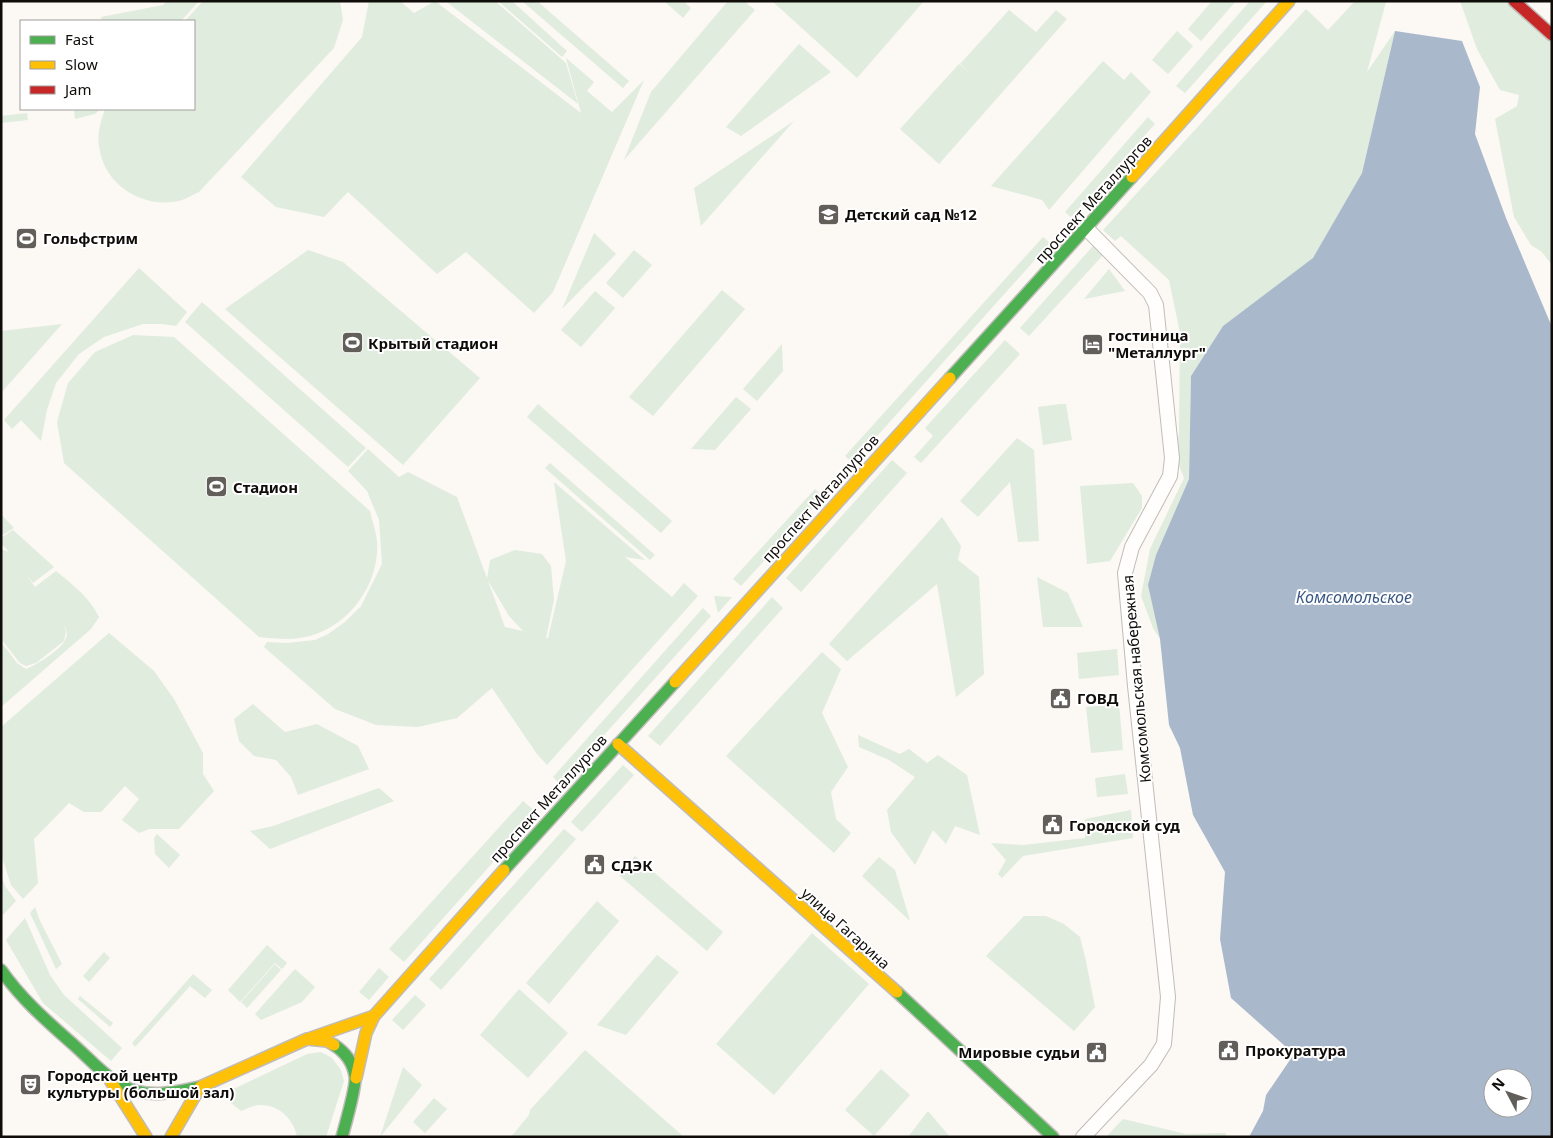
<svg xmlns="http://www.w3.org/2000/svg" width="1553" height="1138" viewBox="0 0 1553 1138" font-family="'Noto Sans',sans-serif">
<rect width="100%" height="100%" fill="#fcf8f4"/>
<g fill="#e0ecdd">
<path d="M167,1H199L181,21H102L101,17L163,5Z"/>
<path d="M203,1H340L343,20L334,48L199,192C192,195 185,200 178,201C142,209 103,184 99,146C97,133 101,121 105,109H194V21H185Z"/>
<path d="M369,1H400L414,13L435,1L581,113L566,58L594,82L587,91L612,112L644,80L553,292L534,313L466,252L437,274L348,192L324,217L276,207L241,177L362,37Z"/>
<path d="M450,1H495L566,63L578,104L448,3Z"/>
<path d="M498,1H512L567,51L562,57Z"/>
<path d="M522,1H537L629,81L623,88Z"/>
<path d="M664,1H683L691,8L683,18Z"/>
<path d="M728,1H744L755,10L624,160L651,92Z"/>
<path d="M772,1H924L857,78Z"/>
<path d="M1212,1H1236L1201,41L1188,29Z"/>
<path d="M1250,1H1267L1185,93L1176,86Z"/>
<path d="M1355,1L1386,2L1367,72L1395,31L1362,173L1313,259L1223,326L1191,376L1189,479L1156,555V617L1160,639L1153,628L1141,596L1150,549L1184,478L1176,458L1179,432L1180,333L1169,280L1121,236L1115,241L1103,230L1306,9L1328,30Z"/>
<path d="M1460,1H1506L1552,42V265L1542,252L1531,245L1514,217L1495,119L1517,106L1519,95L1500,90L1477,49Z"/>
<path d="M1009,10L1036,32L1056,10L1067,19L939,164L900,129L959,64L971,74L960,64Z"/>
<path d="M1177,31L1193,46L1168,74L1152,60Z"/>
<path d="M799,44L831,72L741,136L726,127Z"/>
<path d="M1103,61L1124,80L1131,72L1151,92L1049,210L1042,200L991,186Z"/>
<path d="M74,109H100L95,114L75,119Z"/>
<path d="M27,113L28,120L1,123V116Z"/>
<path d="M1148,117L1155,124L1071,217L1065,212Z"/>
<path d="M794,121L701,226L694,188Z"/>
<path d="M594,233L616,254L562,309Z"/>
<path d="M1043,237L1050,243L853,463L845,456Z"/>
<path d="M1093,246L1103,255L1029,336L1020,328Z"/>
<path d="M308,250L343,262L480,378L403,465L225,309Z"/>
<path d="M634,250L652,265L623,298L606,283Z"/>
<path d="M139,268L187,312L176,326L162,324H143L104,337L79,354L56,383L47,410L41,441L21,420L12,429L4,420Z"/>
<path d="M1109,269L1125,291L1084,299Z"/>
<path d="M722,290L745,309L653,416L629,397Z"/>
<path d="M595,291L615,308L581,347L561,330Z"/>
<path d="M202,302L366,448L348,467L185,322Z"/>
<path d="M62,324L1,393V331Z"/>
<path d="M133,335L174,337L370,511C372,521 376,531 377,541C380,581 353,621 316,634C298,641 279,639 259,637L64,463L57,422L68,383L95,352Z"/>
<path d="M1005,340L1020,354L921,463L914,457L933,436L925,428Z"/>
<path d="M782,344L783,371L757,401L743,389Z"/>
<path d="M736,397L751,409L715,450L691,449Z"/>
<path d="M538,404L672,521L661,533L527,417Z"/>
<path d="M1060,404H1066L1072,440L1043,445L1038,407Z"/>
<path d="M1017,438L1034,450L1039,541L1018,542L1010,482L978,517L960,501Z"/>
<path d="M368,449L399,477L408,472L457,497L505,627L523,631L509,616L487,579L490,560L515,550L542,554L551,566L554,600L546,638H548L566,561L554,482L645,560L625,557L672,597L684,583L698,596L547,765L537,754L492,688L457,718L418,727L376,725L335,709L264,647L267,642L287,643L315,640L328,634L345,622L361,606L382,564L379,520L367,491L348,471Z"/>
<path d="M892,460L907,473L801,592L786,578Z"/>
<path d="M550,463L655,555L650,560L545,468Z"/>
<path d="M1133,483L1142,496V508L1110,561L1087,564L1080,486Z"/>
<path d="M815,489L823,497L741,586L733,579Z"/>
<path d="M1,514L14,528L1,536Z"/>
<path d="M942,517L961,546L958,560L979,577L984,674L956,697L937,584L847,661L829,644Z"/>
<path d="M13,530L54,567L33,583L25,573L35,587L56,571C73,585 89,597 99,617L91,629L1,707V642L17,663L26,669C36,665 61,650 65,640C68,635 67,630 64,625L66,632L64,641L36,663L26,666L20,663L1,639V549L9,552L1,543V538Z"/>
<path d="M1037,577L1068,593L1083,627H1043Z"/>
<path d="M714,596L732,597L718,613Z"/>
<path d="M772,597L783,608L660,746L648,736Z"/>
<path d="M703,608L711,616L560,784L553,777Z"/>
<path d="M109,633L154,671L174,699L203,753V774L214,791L179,829H149L139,833L122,820L139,799L125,786L101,812H84L69,803L34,839L38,883L23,899L11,885L1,854V727Z"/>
<path d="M1117,649L1119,675L1079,679L1077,653Z"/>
<path d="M822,652L841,669L822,713L848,767L831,792L836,819L851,833L834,853L726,756Z"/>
<path d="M253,704L285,732L317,724L358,746L369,769L298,795L291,777L276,760L254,756L239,741L234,719Z"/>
<path d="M1119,704L1123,750L1091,753L1086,707Z"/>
<path d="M858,735L900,754L909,749L927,763L938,755L967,775L980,835L955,826L946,844L933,830L915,865L891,832L887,810L915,777L889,760L859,747Z"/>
<path d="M623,765L634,775L582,832L571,822Z"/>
<path d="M1125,774L1128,794L1097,797L1095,778Z"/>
<path d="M379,788L394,801L270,849L250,831L273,826Z"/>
<path d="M523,801L537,813L404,962L389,949Z"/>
<path d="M1131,810L1133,838L1023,856L1002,878L998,874L1006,860L991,843L1023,845L1085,838V819Z"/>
<path d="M564,829L576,839L441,990L429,979Z"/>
<path d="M157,834L180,855L169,868L155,854L154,838Z"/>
<path d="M635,856L723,932L707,951L619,875Z"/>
<path d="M879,857L895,870L910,921L862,876Z"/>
<path d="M1,875L5,886L16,901L1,917Z"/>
<path d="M597,901L619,921L549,1004L526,983Z"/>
<path d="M35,907L40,921L62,964L56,969L30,913Z"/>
<path d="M1024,916H1046L1064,924L1080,937L1086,961L1095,1007L1074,1031L986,956Z"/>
<path d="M25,918L50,975L64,995L122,1048L111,1061L43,1003L6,940Z"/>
<path d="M812,933L869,984L774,1095L716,1044Z"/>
<path d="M267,945L287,963L282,969L275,963L240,1002L228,990Z"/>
<path d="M104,952L110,958L89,982L83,976Z"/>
<path d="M657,955L679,972L626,1035L597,1025Z"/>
<path d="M275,964L281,970L247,1008L241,1002Z"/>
<path d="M379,968L389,977L369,1000L359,992Z"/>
<path d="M295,969L315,987L302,1002L261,1020L255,1014Z"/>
<path d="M193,974L212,990L205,998L190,986L135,1047L132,1043Z"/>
<path d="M519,989L568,1033L528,1078L480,1035Z"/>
<path d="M415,995L426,1005L403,1030L392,1020Z"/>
<path d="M80,996L113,1023L110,1027L78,999Z"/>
<path d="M585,1050L684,1137H511L529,1115L530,1110Z"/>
<path d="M321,1052L332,1058L341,1070L344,1081L326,1137H297C294,1119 278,1104 260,1105C254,1105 247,1109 241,1111L221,1095L307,1054Z"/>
<path d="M403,1067L422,1085L380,1137Z"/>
<path d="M881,1069L910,1095L874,1136L845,1110Z"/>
<path d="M434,1098L447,1109L425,1133L413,1122Z"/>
<path d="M928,1111L950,1137H908Z"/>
<path d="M1123,1119L1186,1134L1225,1133L1228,1137H1106Z"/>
</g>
<path fill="#aab8cc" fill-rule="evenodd" d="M1395,31L1462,41L1480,87L1475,134L1506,218L1552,327V1137H1249L1263,1111L1266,1095L1294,1054L1231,998L1220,939L1225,872L1193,815L1180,748L1169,725L1160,639L1148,585L1156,555L1189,479L1191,376L1223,326L1313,258L1362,173ZM1493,1078H1523V1108H1493Z"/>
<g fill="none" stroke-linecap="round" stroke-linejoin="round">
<defs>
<path id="street" d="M1083,1137L1151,1065L1164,1044L1168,997L1135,686L1125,573L1132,547L1170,476L1172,458L1156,305L1150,293L1086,228"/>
<g id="fast">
<path d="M950,378L1132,177"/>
<path d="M504,870L675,682"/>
<path d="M1,970C22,1000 48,1022 75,1046C94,1063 111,1084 136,1091C157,1097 179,1091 200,1087"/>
<path d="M897,992L1053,1137"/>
<path d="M334,1045C345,1052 353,1063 355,1076C357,1085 345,1125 342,1137"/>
</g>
<g id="slow">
<path d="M1132,177L1289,1"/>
<path d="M675,682L950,378"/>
<path d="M618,744L897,992"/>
<path d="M308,1039L374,1016"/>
<path d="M356,1078L366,1033L374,1016L504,870"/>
<path d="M110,1080L146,1137"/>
<path d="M171,1137L200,1087L307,1039L327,1041L334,1045"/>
</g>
<path id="jam" d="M1514,1L1552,35"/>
</defs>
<use href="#street" stroke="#c0bcb9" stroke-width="16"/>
<use href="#fast" stroke="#c0bcb9" stroke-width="14"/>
<use href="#slow" stroke="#c0bcb9" stroke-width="14"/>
<use href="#jam" stroke="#c0bcb9" stroke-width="14"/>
<use href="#street" stroke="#fffefd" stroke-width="14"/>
<use href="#fast" stroke="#4caf50" stroke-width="11"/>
<use href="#slow" stroke="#ffc107" stroke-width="11"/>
<use href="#jam" stroke="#c62828" stroke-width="11"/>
</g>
<defs>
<symbol id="school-square" viewBox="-11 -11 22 22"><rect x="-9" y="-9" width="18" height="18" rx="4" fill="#625f5b" stroke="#fff"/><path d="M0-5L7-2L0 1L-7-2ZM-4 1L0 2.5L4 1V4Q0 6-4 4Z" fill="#fff"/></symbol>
<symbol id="stadium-square" viewBox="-11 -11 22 22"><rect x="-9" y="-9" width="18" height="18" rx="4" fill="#625f5b" stroke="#fff"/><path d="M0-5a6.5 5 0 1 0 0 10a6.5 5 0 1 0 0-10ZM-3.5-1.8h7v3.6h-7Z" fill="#fff"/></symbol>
<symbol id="hotel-square" viewBox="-11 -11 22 22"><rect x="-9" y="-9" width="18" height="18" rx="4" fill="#625f5b" stroke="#fff"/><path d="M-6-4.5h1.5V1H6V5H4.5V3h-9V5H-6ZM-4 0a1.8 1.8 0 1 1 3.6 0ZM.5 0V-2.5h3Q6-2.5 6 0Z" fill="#fff"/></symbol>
<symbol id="civic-square" viewBox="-11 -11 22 22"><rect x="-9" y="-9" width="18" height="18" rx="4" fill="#625f5b" stroke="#fff"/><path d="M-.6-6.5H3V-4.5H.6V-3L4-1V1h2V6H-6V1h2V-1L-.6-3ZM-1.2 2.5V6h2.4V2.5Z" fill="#fff"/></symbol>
<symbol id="theatre-square" viewBox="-11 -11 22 22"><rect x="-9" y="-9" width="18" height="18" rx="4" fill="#625f5b" stroke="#fff"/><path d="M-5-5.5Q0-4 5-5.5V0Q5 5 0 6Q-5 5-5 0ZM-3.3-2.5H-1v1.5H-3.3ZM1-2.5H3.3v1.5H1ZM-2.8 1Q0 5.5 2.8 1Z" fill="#fff"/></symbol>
</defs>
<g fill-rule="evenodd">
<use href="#school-square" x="816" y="202" width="25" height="25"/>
<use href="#stadium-square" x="14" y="226" width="25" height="25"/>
<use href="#stadium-square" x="340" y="330" width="25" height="25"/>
<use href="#hotel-square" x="1080" y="332" width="25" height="25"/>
<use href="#stadium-square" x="204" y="474" width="25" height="25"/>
<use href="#civic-square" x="1048" y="686" width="25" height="25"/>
<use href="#civic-square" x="1040" y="812" width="25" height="25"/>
<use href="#civic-square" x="582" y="852" width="25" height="25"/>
<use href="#civic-square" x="1216" y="1038" width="25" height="25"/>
<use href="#civic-square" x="1084" y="1040" width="25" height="25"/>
<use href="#theatre-square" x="18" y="1072" width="25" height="25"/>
</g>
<g text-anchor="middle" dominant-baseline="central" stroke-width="4" stroke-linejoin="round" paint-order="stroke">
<g font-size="15" fill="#0f0c09" stroke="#fff">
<text transform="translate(1093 199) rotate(-48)">проспект Металлургов</text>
<text transform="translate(820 498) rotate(-48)">проспект Металлургов</text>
<text transform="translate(1136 679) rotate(-95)">Комсомольская набережная</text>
<text transform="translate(548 798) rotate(-48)">проспект Металлургов</text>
<text transform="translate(846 928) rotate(42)">улица Гагарина</text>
</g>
<g font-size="15" font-weight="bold" fill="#0f0c09" stroke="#fff" text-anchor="start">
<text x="845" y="214">Детский сад №12</text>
<text x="43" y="238">Гольфстрим</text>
<text x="1108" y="335">гостиница<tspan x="1108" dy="17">"Металлург"</tspan></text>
<text x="368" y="343">Крытый стадион</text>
<text x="233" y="487">Стадион</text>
<text x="1077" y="698">ГОВД</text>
<text x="1069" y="825">Городской суд</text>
<text x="611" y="865">СДЭК</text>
<text x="1245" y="1050">Прокуратура</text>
<text x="1080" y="1052" text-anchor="end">Мировые судьи</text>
<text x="47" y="1075">Городской центр<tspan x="47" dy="17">культуры (большой зал)</tspan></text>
</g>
<g font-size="16" font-style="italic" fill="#395884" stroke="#fff">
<text x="1354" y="597">Комсомольское</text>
</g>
</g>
<rect width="1553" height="1138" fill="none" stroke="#0f0c09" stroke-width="5"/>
<rect x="20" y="20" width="175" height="90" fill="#ffffff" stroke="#9f9e9d"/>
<rect x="30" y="36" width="25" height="8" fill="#4caf50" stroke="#9f9e9d"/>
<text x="65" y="45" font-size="15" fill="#0f0c09">Fast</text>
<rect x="30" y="61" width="25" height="8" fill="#ffc107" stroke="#9f9e9d"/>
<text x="65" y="70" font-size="15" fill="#0f0c09">Slow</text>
<rect x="30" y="86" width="25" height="8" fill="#c62828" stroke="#9f9e9d"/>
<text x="65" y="95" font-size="15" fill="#0f0c09">Jam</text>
<g transform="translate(1508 1093) rotate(311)"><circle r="24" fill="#ffffff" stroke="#9f9e9d"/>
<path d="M0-4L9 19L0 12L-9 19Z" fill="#625f5b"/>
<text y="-8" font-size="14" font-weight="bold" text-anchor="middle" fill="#0f0c09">N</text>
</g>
</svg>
